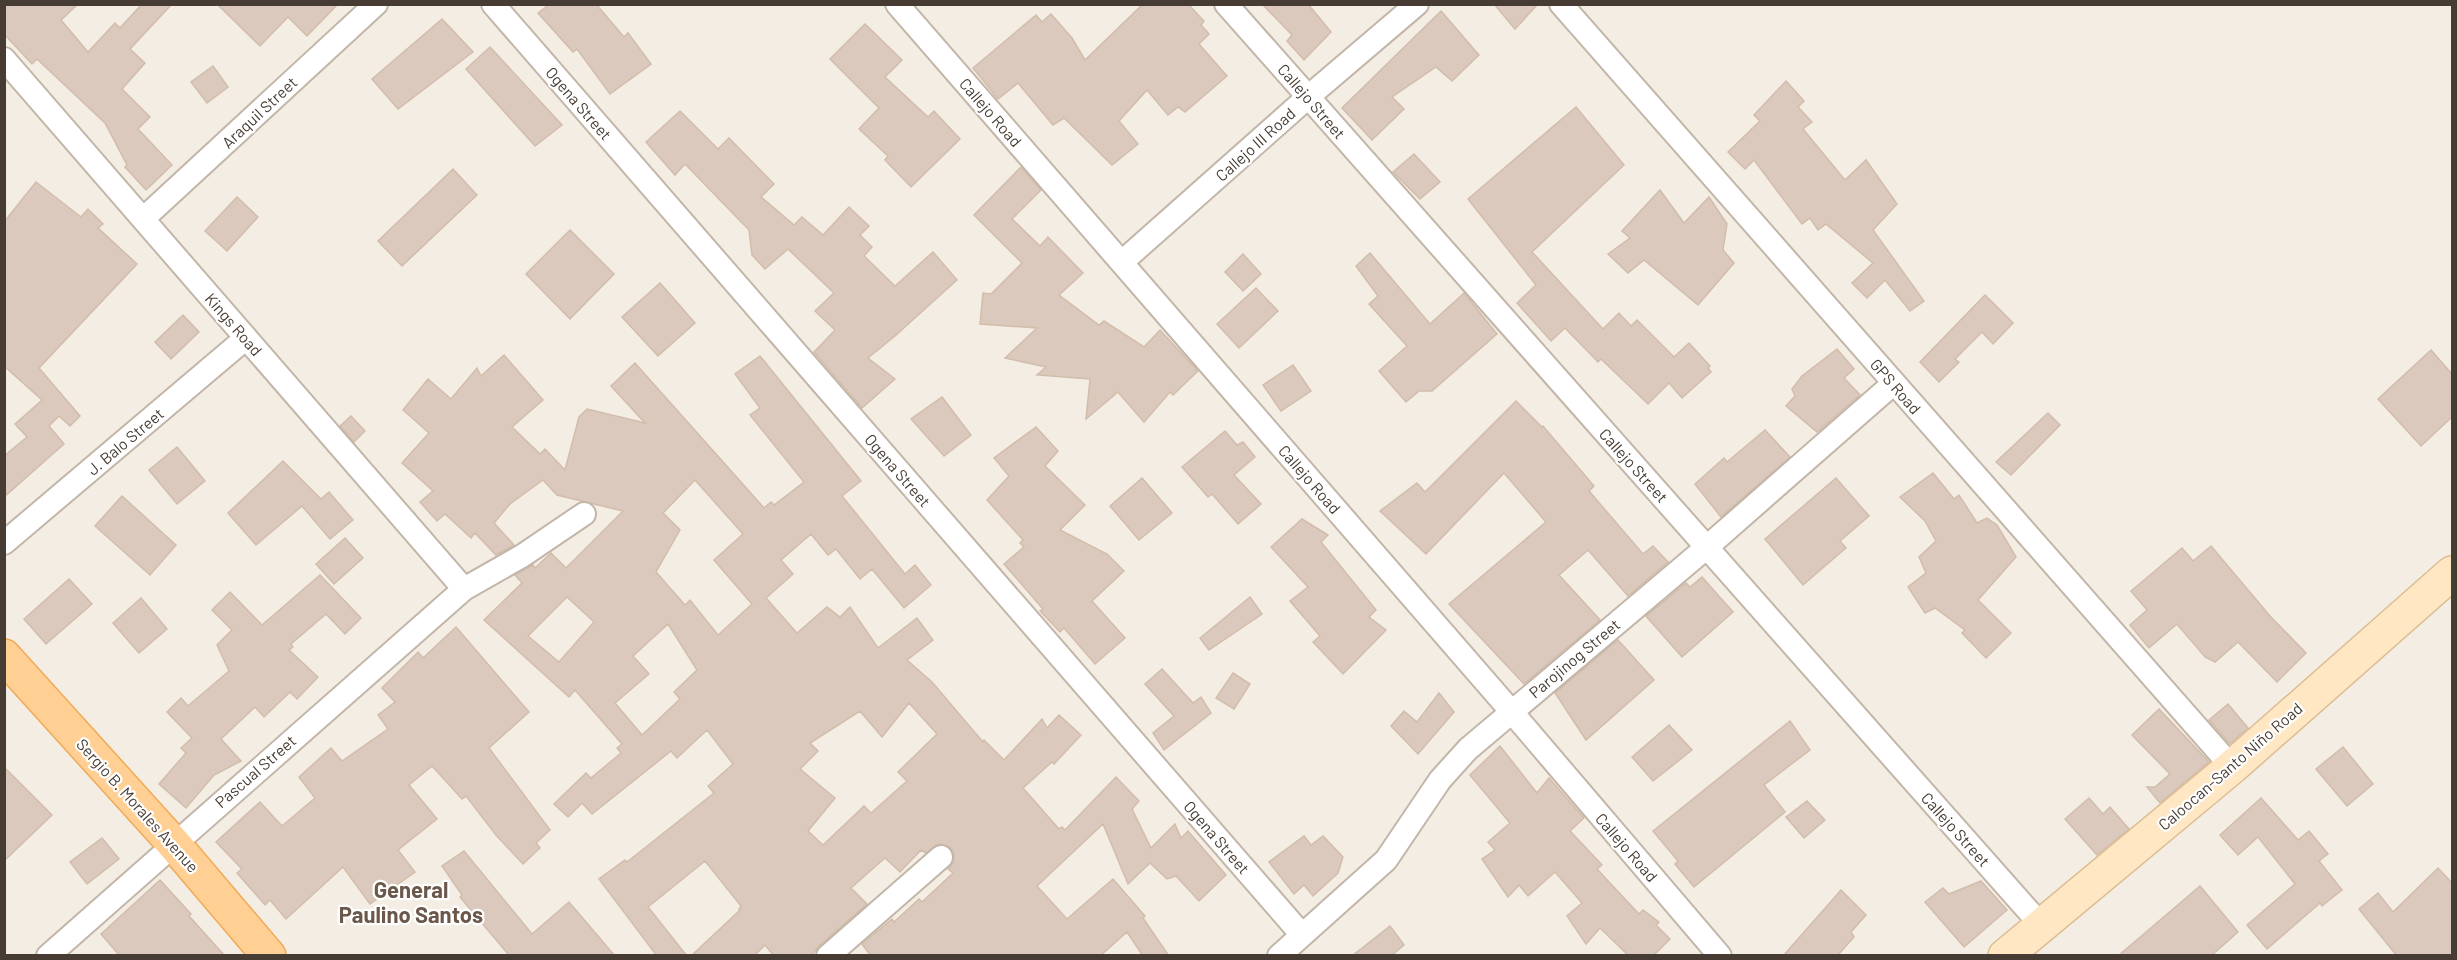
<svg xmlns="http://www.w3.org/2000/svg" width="2457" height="960" viewBox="0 0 2457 960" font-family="Barlow,sans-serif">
<rect width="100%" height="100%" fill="#f4ede4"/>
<g fill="#dac9bc" stroke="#d2bdab" stroke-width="1.5" fill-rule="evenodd">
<path d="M4,4H78L61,20L88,52L115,23L120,28L142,4H172L130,49L145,63L122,89L150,117L138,129L172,165L146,190L125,167L127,165L105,123L37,59L32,64L4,34Z"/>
<path d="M217,4H338L307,36L288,17L260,46Z"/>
<path d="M550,4H596L624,37L628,33L651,64L610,94L577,49L573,52L538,13Z"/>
<path d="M1143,4H1188L1204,21L1201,25L1209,34L1199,44L1227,76L1185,112L1178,107L1168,115L1147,90L1119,121L1138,144L1112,165L1064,118L1053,125L1018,83L998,99L973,68L1036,15L1042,22L1051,14L1072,38L1085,60Z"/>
<path d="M1262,4H1308L1331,32L1304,60L1287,41L1292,35Z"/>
<path d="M1494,4H1538L1515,29Z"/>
<path d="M1441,11L1479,55L1452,81L1436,67L1392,97L1404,109L1372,140L1342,108Z"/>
<path d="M442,19L473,52L398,109L372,79Z"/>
<path d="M865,24L902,60L885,77L928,117L934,111L960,139L911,187L885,160L888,156L859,129L879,108L830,59Z"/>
<path d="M490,47L562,125L535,146L466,69Z"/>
<path d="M213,66L228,87L207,103L191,82Z"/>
<path d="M1786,81L1804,101L1798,107L1812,122L1803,129L1845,180L1866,160L1897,204L1873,230L1924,301L1910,311L1885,280L1867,298L1852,283L1873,263L1826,224L1818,230L1810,218L1802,224L1754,160L1745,169L1728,152L1760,121L1754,115Z"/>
<path d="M1576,107L1624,165L1532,252L1603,329L1619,313L1631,326L1637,320L1674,357L1689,343L1710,366L1708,368L1711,372L1682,398L1669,383L1648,404L1601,359L1598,362L1565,328L1551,341L1517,303L1536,285L1468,199Z"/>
<path d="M680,111L718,149L729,138L774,184L761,197L794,225L802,217L823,235L849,207L869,226L860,235L872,247L864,256L895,286L933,252L957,280L895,336L868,358L895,379L862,408L814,352L835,330L815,311L834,293L788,249L765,269L752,255L749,230L685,164L675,175L646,142Z"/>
<path d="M1414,154L1440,182L1420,199L1393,172Z"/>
<path d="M1021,167L1041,190L1012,219L1040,246L1048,237L1083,273L1059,295L1099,325L1104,321L1144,347L1160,330L1198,371L1173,395L1170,392L1144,422L1118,392L1086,419L1090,379L1037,375L1046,367L1005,358L1037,328L980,324L983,293L991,294L1022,263L974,215Z"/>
<path d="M453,169L477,195L402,266L378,241Z"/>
<path d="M36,182L81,217L88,209L103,224L98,228L137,264L39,368L80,416L70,426L59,416L49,426L64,444L4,497V456L27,437L15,424L42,400L4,366V222Z"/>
<path d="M1660,190L1684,223L1709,197L1727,224L1723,250L1734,263L1698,305L1644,260L1628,273L1608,254L1630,238L1622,231Z"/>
<path d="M237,197L258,217L227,251L205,231Z"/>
<path d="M570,230L614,274L570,319L526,274Z"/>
<path d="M1370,253L1430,324L1464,293L1497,334L1432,391H1419L1406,402L1379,371L1407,346L1369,304L1378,296L1356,266Z"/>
<path d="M1243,254L1261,274L1243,291L1225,272Z"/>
<path d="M660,283L695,323L658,356L622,317Z"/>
<path d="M1256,288L1278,311L1239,348L1217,324Z"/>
<path d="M1985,295L2013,323L1993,344L1982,332L1955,359L1959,362L1939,382L1920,362Z"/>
<path d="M183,315L199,332L171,359L155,342Z"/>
<path d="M1837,349L1854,369L1844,378L1860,395L1817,432L1786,406L1795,396L1792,389L1802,376Z"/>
<path d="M2431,350L2452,374V417L2421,446L2378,399Z"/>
<path d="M504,355L543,400L512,427L540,454L545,449L565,470L579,417L587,409L645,423L611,386L635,363L764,508L771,502L774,505L804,482L750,415L760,408L735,374L760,356L861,481L842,496L905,574L915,565L931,585L904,608L872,569L860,579L836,549L828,555L811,534L781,560L793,574L766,598L797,633L827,607L840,617L850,607L878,648L917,618L933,640L907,660L932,682L983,742L984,740L1004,760L1042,719L1047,728L1059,715L1081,735L1054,764L1052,762L1023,788L1059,829L1062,827L1065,830L1116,777L1139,801L1132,809L1151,848L1175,824L1181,838L1188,831L1226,875L1199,901L1176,876L1167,879L1150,863L1128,884L1103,824L1037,886L1067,919L1113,879L1145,916L1143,918L1169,956H1143L1127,932L1100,956H871L862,944L892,919L894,922L919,899L922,902L953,873L948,869L954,862V854L951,848L939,844L926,853L921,850L900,872L885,858L851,888L867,904L819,946L811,956H774L765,945L754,956H691L740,910L739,909L741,906L705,861L648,907L687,956H657L599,879L625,860L627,862L714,793L708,786L733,764L707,730L677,758L671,751L592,814L582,803L568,817L554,804L586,773L591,778L621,753L617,748L622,744L575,690L569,697L484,620L522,583L515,575L533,565L535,568L551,553L566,568L623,511L557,495L543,480L510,504L494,523L514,545L496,555L475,533L471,538L445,514L437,521L420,502L433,491L402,463L429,433L403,410L428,379L451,399L477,368L481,376ZM695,480L743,534L714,560L752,604L718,635L690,600L685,605L656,572L680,530L663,513ZM567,597L594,622L559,662L528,636ZM668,624L697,670L674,692L680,699L642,735L615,703L649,674L633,656ZM909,703L937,734L898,772L907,781L871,813L864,806L823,845L808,831L835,798L800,769L818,751L810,743L860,711L882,737Z"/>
<path d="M1293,365L1311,391L1281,411L1263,385Z"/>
<path d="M942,397L971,435L944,456L911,419Z"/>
<path d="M1516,401L1542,427L1543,426L1594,486L1589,491L1643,554L1653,546L1668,562L1628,596L1588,550L1559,575L1600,620L1524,684L1449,604L1546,522L1504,473L1426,554L1380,511L1417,483L1425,492Z"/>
<path d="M2048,413L2060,425L2011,475L1996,462Z"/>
<path d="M351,416L365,431L354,442L340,426Z"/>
<path d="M1036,427L1058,451L1045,466L1085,505L1060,530L1107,554L1124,571L1092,601L1125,638L1095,664L1064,628L1060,632L1040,611L1043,609L1004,564L1024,547L1020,543L1023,540L987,500L1009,476L994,458Z"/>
<path d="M1765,430L1790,457L1721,517L1695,484L1724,458L1727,462Z"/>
<path d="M1225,431L1237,445L1243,442L1255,457L1234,475L1261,504L1238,524L1212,494L1208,497L1182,467Z"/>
<path d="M177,447L205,481L177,504L149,470Z"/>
<path d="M283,461L321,499L329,492L353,520L330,539L302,506L256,545L228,513Z"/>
<path d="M1933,473L1954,499L1959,495L1977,523L1987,518L1997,525L2016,557L1978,600L2011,633L1986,658L1962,633L1965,630L1935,608L1925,613L1908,587L1926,573L1919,557L1936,541L1925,521L1900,497Z"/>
<path d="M1142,478L1172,513L1139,540L1110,506Z"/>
<path d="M1836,478L1869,516L1840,541L1846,548L1803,585L1765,539Z"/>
<path d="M122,496L176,545L150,575L95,526Z"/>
<path d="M1302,519L1328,535L1321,542L1376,610L1369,617L1386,630L1343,674L1313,642L1320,636L1290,601L1308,587L1271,547Z"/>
<path d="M345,538L363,558L334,584L316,564Z"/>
<path d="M2211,546L2270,616L2306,653L2277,682L2238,642L2215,662L2205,657L2177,624L2149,648L2130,625L2147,610L2131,591L2182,548L2193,561Z"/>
<path d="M320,575L361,618L345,634L326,614L291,644L293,647L289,650L318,677L297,699L290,692L264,717L255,707L221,739L241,761L214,775L186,808L159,784L186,753L181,748L192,738L167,712L181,698L188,706L229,671L217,645L232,630L212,610L230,592L262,625Z"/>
<path d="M1702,577L1733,612L1682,657L1646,616L1686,583L1690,587Z"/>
<path d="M69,579L92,604L46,644L24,619Z"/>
<path d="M1250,597L1262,614L1209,650L1200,638Z"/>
<path d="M141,598L167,629L139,653L113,623Z"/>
<path d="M456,627L529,712L489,748L550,830L536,843L540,848L523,864L496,835L466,796L462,799L432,766L409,785L437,819L398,850L415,872L370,904L343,867L286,919L270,900L265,905L237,873L242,869L216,842L260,802L282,826L315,798L299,777L331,748L342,761L388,729L378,715L395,702L382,688L418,652L423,658Z"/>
<path d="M1618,640L1654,680L1586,740L1555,693Z"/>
<path d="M1162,669L1193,703L1201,697L1211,713L1164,750L1153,733L1174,716L1145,684Z"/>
<path d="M1233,673L1250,684L1234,709L1216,698Z"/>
<path d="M1439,693L1454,712L1418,754L1391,726L1404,711L1417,722Z"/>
<path d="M2228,704L2248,728L2230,744L2209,720Z"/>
<path d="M2159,709L2209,762L2160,803L2147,787H2155L2170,774L2132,735Z"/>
<path d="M1790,721L1810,750L1764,785L1785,812L1694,887L1675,864L1678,861L1653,831Z"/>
<path d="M1669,725L1692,750L1653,781L1632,757Z"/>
<path d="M1500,746L1537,793L1549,778L1584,818L1570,831L1602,865L1597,869L1639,914L1643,910L1659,922L1656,925L1670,939L1653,956H1629L1600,928L1586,944L1567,916L1582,903L1555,872L1528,896L1519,885L1508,897L1482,859L1495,850L1488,842L1510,823L1470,775Z"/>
<path d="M2343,747L2373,784L2347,806L2316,769Z"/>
<path d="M4,767L52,815L4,861Z"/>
<path d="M2089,798L2103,814L2110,807L2129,829L2097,855L2065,819Z"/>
<path d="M2261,798L2298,840L2309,831L2328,854L2319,861L2342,890L2322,906L2320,903L2267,949L2247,925L2295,884L2258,837L2238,855L2220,835Z"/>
<path d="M1807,801L1825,820L1804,838L1786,817Z"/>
<path d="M1304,836L1311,845L1323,836L1343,857L1338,873L1313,896L1304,885L1294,894L1269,862Z"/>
<path d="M102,838L119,859L87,884L70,862Z"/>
<path d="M464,851L532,934L569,902L615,956H507L508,954L460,897L462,895L442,866Z"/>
<path d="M2438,868L2452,883V956H2397L2359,909L2378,893L2393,912Z"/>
<path d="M160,880L191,914L189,916L225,956H120L101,934Z"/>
<path d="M1981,881L2007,910L1964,947L1925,902L1943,888L1949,894Z"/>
<path d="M2200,886L2238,932L2211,956H2118Z"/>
<path d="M1841,890L1866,915L1851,932L1854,937L1837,956H1783Z"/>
<path d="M1390,926L1404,945L1391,956H1352Z"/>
</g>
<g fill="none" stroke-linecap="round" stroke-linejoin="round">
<defs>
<g id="street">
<path d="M493,4L1302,935"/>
<path d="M897,4L1511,711L1720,956"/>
<path d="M1226,4L2041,925"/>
<path d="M1561,4L2232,767"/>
<path d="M4,59L464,589"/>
<path d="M143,219L376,4"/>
<path d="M1122,262L1308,97L1417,4"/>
<path d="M4,543L246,338"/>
<path d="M48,956L464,589L522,556L584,514"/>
<path d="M828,956L941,857"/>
<path d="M1279,956L1386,860L1440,780L1468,749L1707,547L1894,383"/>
</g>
<path id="secondary" d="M2005,956L2232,767L2452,573"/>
<path id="primary" d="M4,656L173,843L269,956"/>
</defs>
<use href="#street" stroke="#c3b6a9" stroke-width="26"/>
<use href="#secondary" stroke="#dcbd91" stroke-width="36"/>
<use href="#primary" stroke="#f0aa57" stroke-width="36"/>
<use href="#street" stroke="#fff" stroke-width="22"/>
<use href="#secondary" stroke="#ffe7c4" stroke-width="33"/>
<use href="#primary" stroke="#ffcf93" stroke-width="33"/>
</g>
<g text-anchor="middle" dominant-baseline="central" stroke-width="4.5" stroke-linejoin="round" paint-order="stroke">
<g font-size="16" fill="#473c33" stroke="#fff">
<text transform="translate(1312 101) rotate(49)">Callejo Street</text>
<text transform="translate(579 103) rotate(49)">Ogena Street</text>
<text transform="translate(259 112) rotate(-43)">Araquil Street</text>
<text transform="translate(991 112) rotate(49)">Callejo Road</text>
<text transform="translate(1255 144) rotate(-42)">Callejo III Road</text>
<text transform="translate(234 324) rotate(49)">Kings Road</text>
<text transform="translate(1896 386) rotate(49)">GPS Road</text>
<text transform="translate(125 441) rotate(-40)">J. Balo Street</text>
<text transform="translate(1634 465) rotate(48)">Callejo Street</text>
<text transform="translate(898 470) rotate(49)">Ogena Street</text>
<text transform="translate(1310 479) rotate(49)">Callejo Road</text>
<text transform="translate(1574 658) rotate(-40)">Parojinog Street</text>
<text transform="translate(2230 766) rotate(-41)">Caloocan-Santo Niño Road</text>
<text transform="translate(255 771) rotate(-41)">Pascual Street</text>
<text transform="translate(138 805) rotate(48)">Sergio B. Morales Avenue</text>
<text transform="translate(1956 829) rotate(48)">Callejo Street</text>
<text transform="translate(1217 837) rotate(49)">Ogena Street</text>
<text transform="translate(1627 847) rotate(49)">Callejo Road</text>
</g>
<g font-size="22" font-weight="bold" fill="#6b584a" stroke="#fff">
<text x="411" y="889">General<tspan x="411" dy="25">Paulino Santos</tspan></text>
</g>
</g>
<rect width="2457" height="960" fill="none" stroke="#473c33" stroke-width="12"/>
</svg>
